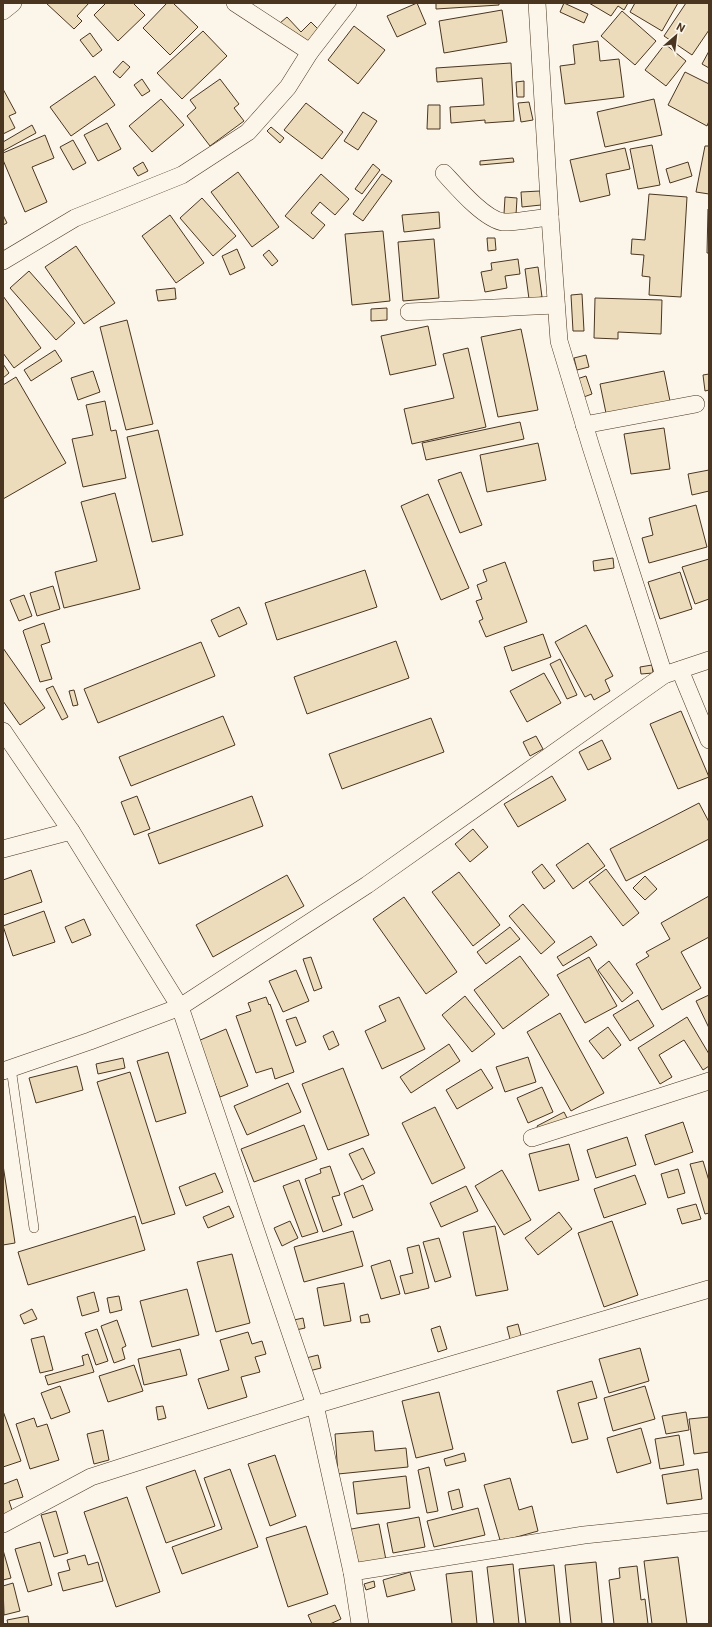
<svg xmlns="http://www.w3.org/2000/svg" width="712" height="1627" viewBox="0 0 712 1627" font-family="Roboto,sans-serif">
<rect width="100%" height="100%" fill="#fbf6e9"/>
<g fill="#ecdcbc" stroke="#4a3520">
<path d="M46,3H89L77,16L82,21L74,29Z"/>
<path d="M106,3H133L145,15L118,41L94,15Z"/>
<path d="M167,3H173L198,27L170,55L143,28Z"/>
<path d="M417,3L426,24L397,37L387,16Z"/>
<path d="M436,3H499V5L436,9Z"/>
<path d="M564,3L588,14L584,23L560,12Z"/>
<path d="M589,3H628L624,10L618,6L611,16Z"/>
<path d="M635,3H678L662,31L630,12Z"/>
<path d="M686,3H709V30L692,55L664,36Z"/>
<path d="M502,10L507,42L444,53L439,21Z"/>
<path d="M622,11L656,41L635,65L601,36Z"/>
<path d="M287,17L301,32L311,22L319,30L305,46L280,23Z"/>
<path d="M354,26L385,50L358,84L328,60Z"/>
<path d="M203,31L227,56L182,99L157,73Z"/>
<path d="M90,33L102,50L93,57L80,40Z"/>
<path d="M598,41L600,61L619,59L624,97L565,104L560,66L575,64L573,45Z"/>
<path d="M665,44L686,61L666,86L645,70Z"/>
<path d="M709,51V68L702,64Z"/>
<path d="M123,61L130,67L120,78L113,72Z"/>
<path d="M511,63L514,121L485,123V120L451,123L450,107L484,105L482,78L437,82L436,68Z"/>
<path d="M685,72L709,84V121L707,126L668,105Z"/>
<path d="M95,76L115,105L71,136L50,107Z"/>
<path d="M142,79L150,91L142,96L134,85Z"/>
<path d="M220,79L239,104L234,108L244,121L210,146L187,116L196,108L190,100Z"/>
<path d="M524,81V97H517L516,82Z"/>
<path d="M3,89L16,113L9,116L15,128L3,134Z"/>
<path d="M161,99L184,125L152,152L129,126Z"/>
<path d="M654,99L662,135L605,147L597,112Z"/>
<path d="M529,102L533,120L521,122L518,103Z"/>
<path d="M306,103L343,132L322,159L284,130Z"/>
<path d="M428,105H440V129H427Z"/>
<path d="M363,112L377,121L358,150L344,141Z"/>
<path d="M107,123L121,149L98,161L84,135Z"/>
<path d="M32,125L36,133L3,151V142Z"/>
<path d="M271,127L284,138L280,143L267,131Z"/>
<path d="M45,135L54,158L32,167L47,202L25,212L3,160V153Z"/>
<path d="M73,140L86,163L73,170L60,147Z"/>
<path d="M652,145L660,185L638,189L630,149Z"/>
<path d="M705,146H709V194L696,192Z"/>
<path d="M625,148L630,169L606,174L610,195L580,202L570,160Z"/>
<path d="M513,158L514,162L480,165V161Z"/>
<path d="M143,162L148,171L138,176L133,168Z"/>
<path d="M688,162L692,176L670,183L666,169Z"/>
<path d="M373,164L380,170L362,194L355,189Z"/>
<path d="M238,172L279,227L252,247L211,192Z"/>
<path d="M321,174L349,199L335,215L320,202L311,213L325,225L313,239L285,216Z"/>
<path d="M382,174L392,181L363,221L353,214Z"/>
<path d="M540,191L541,205L522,207L521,192Z"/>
<path d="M649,194L687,197L681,297L649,295L650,277L642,276L644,255L631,254L632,239L645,240Z"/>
<path d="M505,197L517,198L516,215L504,214Z"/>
<path d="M202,198L236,236L213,256L180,218Z"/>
<path d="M708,209H709V253H707Z"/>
<path d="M439,212L440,228L404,232L402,215Z"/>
<path d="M3,215L7,223L3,225Z"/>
<path d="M170,215L204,263L176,283L142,236Z"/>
<path d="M383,231L390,301L352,305L345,234Z"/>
<path d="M487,238H495L496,250L488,251Z"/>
<path d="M434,239L439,298L403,301L398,242Z"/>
<path d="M76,246L115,303L84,324L45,267Z"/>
<path d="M237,249L245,268L230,275L222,256Z"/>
<path d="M269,250L278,261L272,266L263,255Z"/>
<path d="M518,259L520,274L505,276L507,288L485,292L481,272L492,270L491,263Z"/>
<path d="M538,267L542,297L529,299L525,269Z"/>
<path d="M29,271L75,323L56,340L10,288Z"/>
<path d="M175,288L176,299L158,301L156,290Z"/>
<path d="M582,294L584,331H573L571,295Z"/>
<path d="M3,296L41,348L14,368L3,353Z"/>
<path d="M595,298L662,300L661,334L618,332V339L594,338Z"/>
<path d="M387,308V320L371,321V309Z"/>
<path d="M127,320L153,424L126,430L100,327Z"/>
<path d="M428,326L436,365L390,375L381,336Z"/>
<path d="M521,329L538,410L498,417L481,337Z"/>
<path d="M468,348L486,427L412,444L404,409L454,398L443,354Z"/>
<path d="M55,350L62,361L31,381L24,370Z"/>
<path d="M586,355L589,367L577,370L574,358Z"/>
<path d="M3,364L9,373L3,378Z"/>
<path d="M93,371L100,392L78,400L71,378Z"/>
<path d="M664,371L671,406L607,418L600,384Z"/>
<path d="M709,374V390L705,391L703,375Z"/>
<path d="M586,376L592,394L581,398L574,380Z"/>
<path d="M16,377L66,463L3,499V385Z"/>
<path d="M105,401L111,431L116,430L126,478L83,487L72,439L93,435L86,405Z"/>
<path d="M520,422L524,439L426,460L422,443Z"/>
<path d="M664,428L670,469L631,474L624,434Z"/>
<path d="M158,430L183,535L152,542L127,437Z"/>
<path d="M538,443L546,480L487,492L480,455Z"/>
<path d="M709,470V491L692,495L688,474Z"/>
<path d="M461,472L482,525L460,533L438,480Z"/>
<path d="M115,493L140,589L64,608L55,572L97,561L81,502Z"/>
<path d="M428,494L469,588L441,600L401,506Z"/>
<path d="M696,505L707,547L649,563L642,538L653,535L649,518Z"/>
<path d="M613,558L614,568L594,571L593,561Z"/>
<path d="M709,559V599L695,604L682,567Z"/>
<path d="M505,562L527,622L486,637L479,621L483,619L476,601L482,599L477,585L487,581L483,570Z"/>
<path d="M365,570L377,607L277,640L265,603Z"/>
<path d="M680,572L692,609L660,619L648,582Z"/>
<path d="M53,586L60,609L37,616L30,593Z"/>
<path d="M24,595L32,616L19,621L10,600Z"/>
<path d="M239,607L247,624L219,637L211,620Z"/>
<path d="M44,623L50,642L41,645L52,679L40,682L23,631L24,630Z"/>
<path d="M586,625L613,676L605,680L610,691L594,700L591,694L585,697L555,642Z"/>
<path d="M543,634L551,657L512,671L504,647Z"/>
<path d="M396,641L409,678L307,714L294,677Z"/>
<path d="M201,642L215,676L98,723L84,689Z"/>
<path d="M3,648L45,708L20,725L3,701Z"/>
<path d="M560,659L577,695L567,699L550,664Z"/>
<path d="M652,665L653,673L641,674L640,667Z"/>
<path d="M544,673L561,703L527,722L510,691Z"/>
<path d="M53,686L68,717L62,720L46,689Z"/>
<path d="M74,690L78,705L73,706L69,691Z"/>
<path d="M681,711L709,777L678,789L650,724Z"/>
<path d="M223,716L235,745L131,786L119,757Z"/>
<path d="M431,718L444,752L342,789L329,754Z"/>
<path d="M536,736L543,749L530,756L523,742Z"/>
<path d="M602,740L611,759L588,770L579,752Z"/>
<path d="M552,776L566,800L518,827L504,804Z"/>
<path d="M137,796L150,829L134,835L121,802Z"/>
<path d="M252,796L263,826L159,864L148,834Z"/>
<path d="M699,803L709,822V839L626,881L610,849Z"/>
<path d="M473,829L488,847L470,862L455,844Z"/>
<path d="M588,843L605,866L573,889L556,865Z"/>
<path d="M542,864L555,881L544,889L532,872Z"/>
<path d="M606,869L639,913L623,926L589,882Z"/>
<path d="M31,870L42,902L3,915V880Z"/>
<path d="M459,872L500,925L473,946L432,892Z"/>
<path d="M287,875L304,906L213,957L196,925Z"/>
<path d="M645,876L657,889L645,900L633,888Z"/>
<path d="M709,896V937L681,952L701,988L662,1010L636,964L649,956L646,952L670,939L661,923Z"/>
<path d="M404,897L457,972L426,994L373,919Z"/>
<path d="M523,904L555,942L541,954L509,916Z"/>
<path d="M44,911L55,942L13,956L3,926Z"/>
<path d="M84,919L91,935L72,943L65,927Z"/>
<path d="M510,927L520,939L486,964L477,952Z"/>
<path d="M591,936L597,945L563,966L557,957Z"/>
<path d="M520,956L549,995L503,1029L474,990Z"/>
<path d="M311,957L322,988L314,991L303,959Z"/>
<path d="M589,957L617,1006L585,1023L557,975Z"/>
<path d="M609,961L633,993L622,1002L598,970Z"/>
<path d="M296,970L309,1001L283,1012L269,981Z"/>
<path d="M709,995V1028L696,1001Z"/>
<path d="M465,996L495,1034L472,1052L442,1015Z"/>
<path d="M266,997L269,1005L270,1004L294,1072L275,1079L272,1068L256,1073L236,1016L251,1011L248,1003Z"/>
<path d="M399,997L425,1049L382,1069L365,1031L386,1021L379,1006Z"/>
<path d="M638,1000L654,1026L630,1041L613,1015Z"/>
<path d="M560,1013L604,1093L571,1111L527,1032Z"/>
<path d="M296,1017L306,1042L296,1046L286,1020Z"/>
<path d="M687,1017L709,1054V1066L703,1070L684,1040L659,1055L672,1077L660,1084L638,1048Z"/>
<path d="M608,1027L621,1045L603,1059L589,1041Z"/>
<path d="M226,1029L248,1086L220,1097L198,1041Z"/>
<path d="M333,1031L339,1045L329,1050L323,1036Z"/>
<path d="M449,1044L460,1061L411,1093L400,1077Z"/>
<path d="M168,1052L186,1113L156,1122L137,1061Z"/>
<path d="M528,1057L536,1082L505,1092L496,1067Z"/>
<path d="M123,1058L125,1068L98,1074L96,1064Z"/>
<path d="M77,1066L83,1090L36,1103L29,1078Z"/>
<path d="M343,1068L369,1135L328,1150L302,1084Z"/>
<path d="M481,1069L493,1088L457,1109L446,1090Z"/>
<path d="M130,1072L175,1214L142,1224L97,1082Z"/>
<path d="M288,1083L301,1112L247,1135L234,1106Z"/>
<path d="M542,1087L553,1112L528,1123L517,1098Z"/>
<path d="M435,1107L465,1168L432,1184L402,1123Z"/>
<path d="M564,1112L568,1120L540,1133L537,1126Z"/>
<path d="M683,1122L693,1152L655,1165L645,1135Z"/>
<path d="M304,1125L317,1159L254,1182L241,1149Z"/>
<path d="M627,1137L636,1165L596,1178L587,1150Z"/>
<path d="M569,1144L579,1180L539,1191L529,1154Z"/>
<path d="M363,1148L375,1173L362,1180L349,1154Z"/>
<path d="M703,1161L709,1181V1213L705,1214L690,1164Z"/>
<path d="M3,1165L15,1243L3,1245Z"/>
<path d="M330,1166L340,1195L332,1197L342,1225L323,1232L305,1179L321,1173L320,1169Z"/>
<path d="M678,1169L685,1193L668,1198L661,1174Z"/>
<path d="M502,1170L531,1220L504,1235L475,1186Z"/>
<path d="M215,1173L223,1192L186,1206L179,1187Z"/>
<path d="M635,1175L646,1204L604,1218L594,1189Z"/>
<path d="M299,1180L318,1232L302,1237L283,1186Z"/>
<path d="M363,1185L373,1210L353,1218L344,1193Z"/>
<path d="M466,1186L478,1211L441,1227L430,1203Z"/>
<path d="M696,1204L701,1219L682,1224L677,1209Z"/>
<path d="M229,1206L234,1217L208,1228L203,1217Z"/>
<path d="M559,1212L572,1229L538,1255L525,1238Z"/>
<path d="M135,1216L145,1250L28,1285L18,1252Z"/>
<path d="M290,1221L298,1238L282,1246L274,1228Z"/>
<path d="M612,1221L638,1295L604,1307L578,1233Z"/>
<path d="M495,1226L508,1290L476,1296L463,1232Z"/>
<path d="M353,1231L363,1266L304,1282L294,1247Z"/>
<path d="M439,1238L451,1277L435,1282L423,1242Z"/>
<path d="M419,1245L429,1288L405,1294L400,1276L413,1273L407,1248Z"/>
<path d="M232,1254L250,1323L216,1332L197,1262Z"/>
<path d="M390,1260L400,1294L381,1299L371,1266Z"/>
<path d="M344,1283L351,1321L324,1326L317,1288Z"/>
<path d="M187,1289L199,1335L152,1347L140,1301Z"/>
<path d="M94,1292L99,1311L82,1316L77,1297Z"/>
<path d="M119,1296L122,1310L110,1313L107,1298Z"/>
<path d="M32,1309L37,1319L24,1324L20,1315Z"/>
<path d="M368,1314L370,1322L361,1323L360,1316Z"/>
<path d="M303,1318L305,1328L296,1330L294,1320Z"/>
<path d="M117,1320L126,1346L122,1348L125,1359L114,1363L101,1326Z"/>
<path d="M518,1324L522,1339L511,1343L507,1327Z"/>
<path d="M440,1326L447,1349L438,1352L431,1329Z"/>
<path d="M97,1329L108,1361L96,1365L85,1333Z"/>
<path d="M248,1332L252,1344L262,1341L266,1354L255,1357L260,1372L241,1377L247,1397L208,1409L198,1379L229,1370L220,1340Z"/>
<path d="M44,1336L53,1370L40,1373L31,1339Z"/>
<path d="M640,1348L649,1381L609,1393L599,1359Z"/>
<path d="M180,1349L187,1375L144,1385L138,1359Z"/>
<path d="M88,1354L94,1372L48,1385L45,1376L84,1365L82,1356Z"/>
<path d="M318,1355L321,1368L309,1371L306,1358Z"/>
<path d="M134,1365L143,1391L108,1402L99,1376Z"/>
<path d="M592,1381L597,1398L578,1403L588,1439L572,1443L557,1391Z"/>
<path d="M60,1386L70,1412L51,1419L41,1393Z"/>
<path d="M645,1386L655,1419L613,1431L604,1398Z"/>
<path d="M439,1392L453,1449L416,1458L402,1401Z"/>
<path d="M163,1406L166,1418L158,1420L156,1407Z"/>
<path d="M3,1411L21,1461L3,1467Z"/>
<path d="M686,1412L689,1430L666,1434L662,1416Z"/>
<path d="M709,1417V1452L694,1454L689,1419Z"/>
<path d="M34,1418L37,1427L47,1424L59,1460L30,1469L16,1424Z"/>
<path d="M641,1428L651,1463L617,1473L607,1438Z"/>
<path d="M103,1430L109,1460L94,1464L87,1434Z"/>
<path d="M373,1431L375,1451L406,1448L408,1467L338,1474L335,1434Z"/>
<path d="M679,1435L684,1465L660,1469L655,1439Z"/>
<path d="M464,1453L466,1461L446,1466L444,1459Z"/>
<path d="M275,1455L296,1516L270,1526L248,1464Z"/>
<path d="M429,1467L438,1511L427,1513L418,1470Z"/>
<path d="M230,1469L258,1547L182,1574L172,1547L222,1529L204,1478Z"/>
<path d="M698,1469L702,1499L667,1504L662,1475Z"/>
<path d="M195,1470L215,1526L166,1543L146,1487Z"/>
<path d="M406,1476L410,1508L357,1514L353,1482Z"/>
<path d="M510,1478L519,1510L532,1506L538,1531L506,1540L505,1539L500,1540L484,1485Z"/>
<path d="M17,1479L23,1497L9,1501L13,1513L3,1516V1481L4,1484Z"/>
<path d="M459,1489L463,1507L452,1510L448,1492Z"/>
<path d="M127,1497L160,1592L116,1607L84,1512Z"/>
<path d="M478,1508L485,1535L434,1547L427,1521Z"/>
<path d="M56,1511L68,1553L54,1557L41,1515Z"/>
<path d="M419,1517L425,1547L393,1553L387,1523Z"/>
<path d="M379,1524L386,1560L353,1566L346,1530Z"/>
<path d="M306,1526L328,1594L288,1607L266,1538Z"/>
<path d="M40,1542L52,1585L28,1592L15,1549Z"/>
<path d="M3,1550L11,1578L3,1580Z"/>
<path d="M85,1555L88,1565L98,1562L103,1581L63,1591L58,1573L70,1570L67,1560Z"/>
<path d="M678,1557L687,1624H652L644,1561Z"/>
<path d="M596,1562L602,1624H571L565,1565Z"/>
<path d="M513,1564L519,1624H494L487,1567Z"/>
<path d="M554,1565L560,1624H526L519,1569Z"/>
<path d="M637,1566L641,1600L645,1599L648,1624H614L609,1580L620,1578L619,1568Z"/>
<path d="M472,1571L477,1624H452L446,1574Z"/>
<path d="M410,1572L415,1590L387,1597L383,1580Z"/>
<path d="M374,1581L375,1587L366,1590L364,1584Z"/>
<path d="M13,1583L20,1611L4,1615L3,1586Z"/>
<path d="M335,1605L341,1619L330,1624H312L308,1615Z"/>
<path d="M28,1616L29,1624H8L7,1620Z"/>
</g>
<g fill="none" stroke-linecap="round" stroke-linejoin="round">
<defs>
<path id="service" d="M11,1068L34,1228"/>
<g id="minor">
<path d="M235,3L310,52"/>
<path d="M537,3L550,217L559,341L591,447L664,675"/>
<path d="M3,11L13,3"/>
<path d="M444,173C457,187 484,219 503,222C513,223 538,218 550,217"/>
<path d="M3,261L75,218L182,175L248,132L288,87L310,52L348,3"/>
<path d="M409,312L556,305"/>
<path d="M584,425L696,404"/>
<path d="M680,670L709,740"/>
<path d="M3,731L71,831L180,1007L315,1405L352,1572L360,1624"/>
<path d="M3,849L71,831"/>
<path d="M3,1071L90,1041L180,1007L367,885L664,675L709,660"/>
<path d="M532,1138L709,1081"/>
<path d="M3,1524L91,1477L315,1405L709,1289"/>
<path d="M352,1572L584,1535L709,1522"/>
</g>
</defs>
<use href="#service" stroke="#4a3520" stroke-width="10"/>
<use href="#minor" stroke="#4a3520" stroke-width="18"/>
<use href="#service" stroke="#fbf6e9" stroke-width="9"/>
<use href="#minor" stroke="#fbf6e9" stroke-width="17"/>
</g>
<rect width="712" height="1627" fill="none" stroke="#4a3520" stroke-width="8"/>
<g transform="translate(676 36) rotate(28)" stroke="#fbf6e9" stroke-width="3" paint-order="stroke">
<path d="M0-3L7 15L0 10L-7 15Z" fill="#4a3520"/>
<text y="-6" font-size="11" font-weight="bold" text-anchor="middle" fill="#4a3520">N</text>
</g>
</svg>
